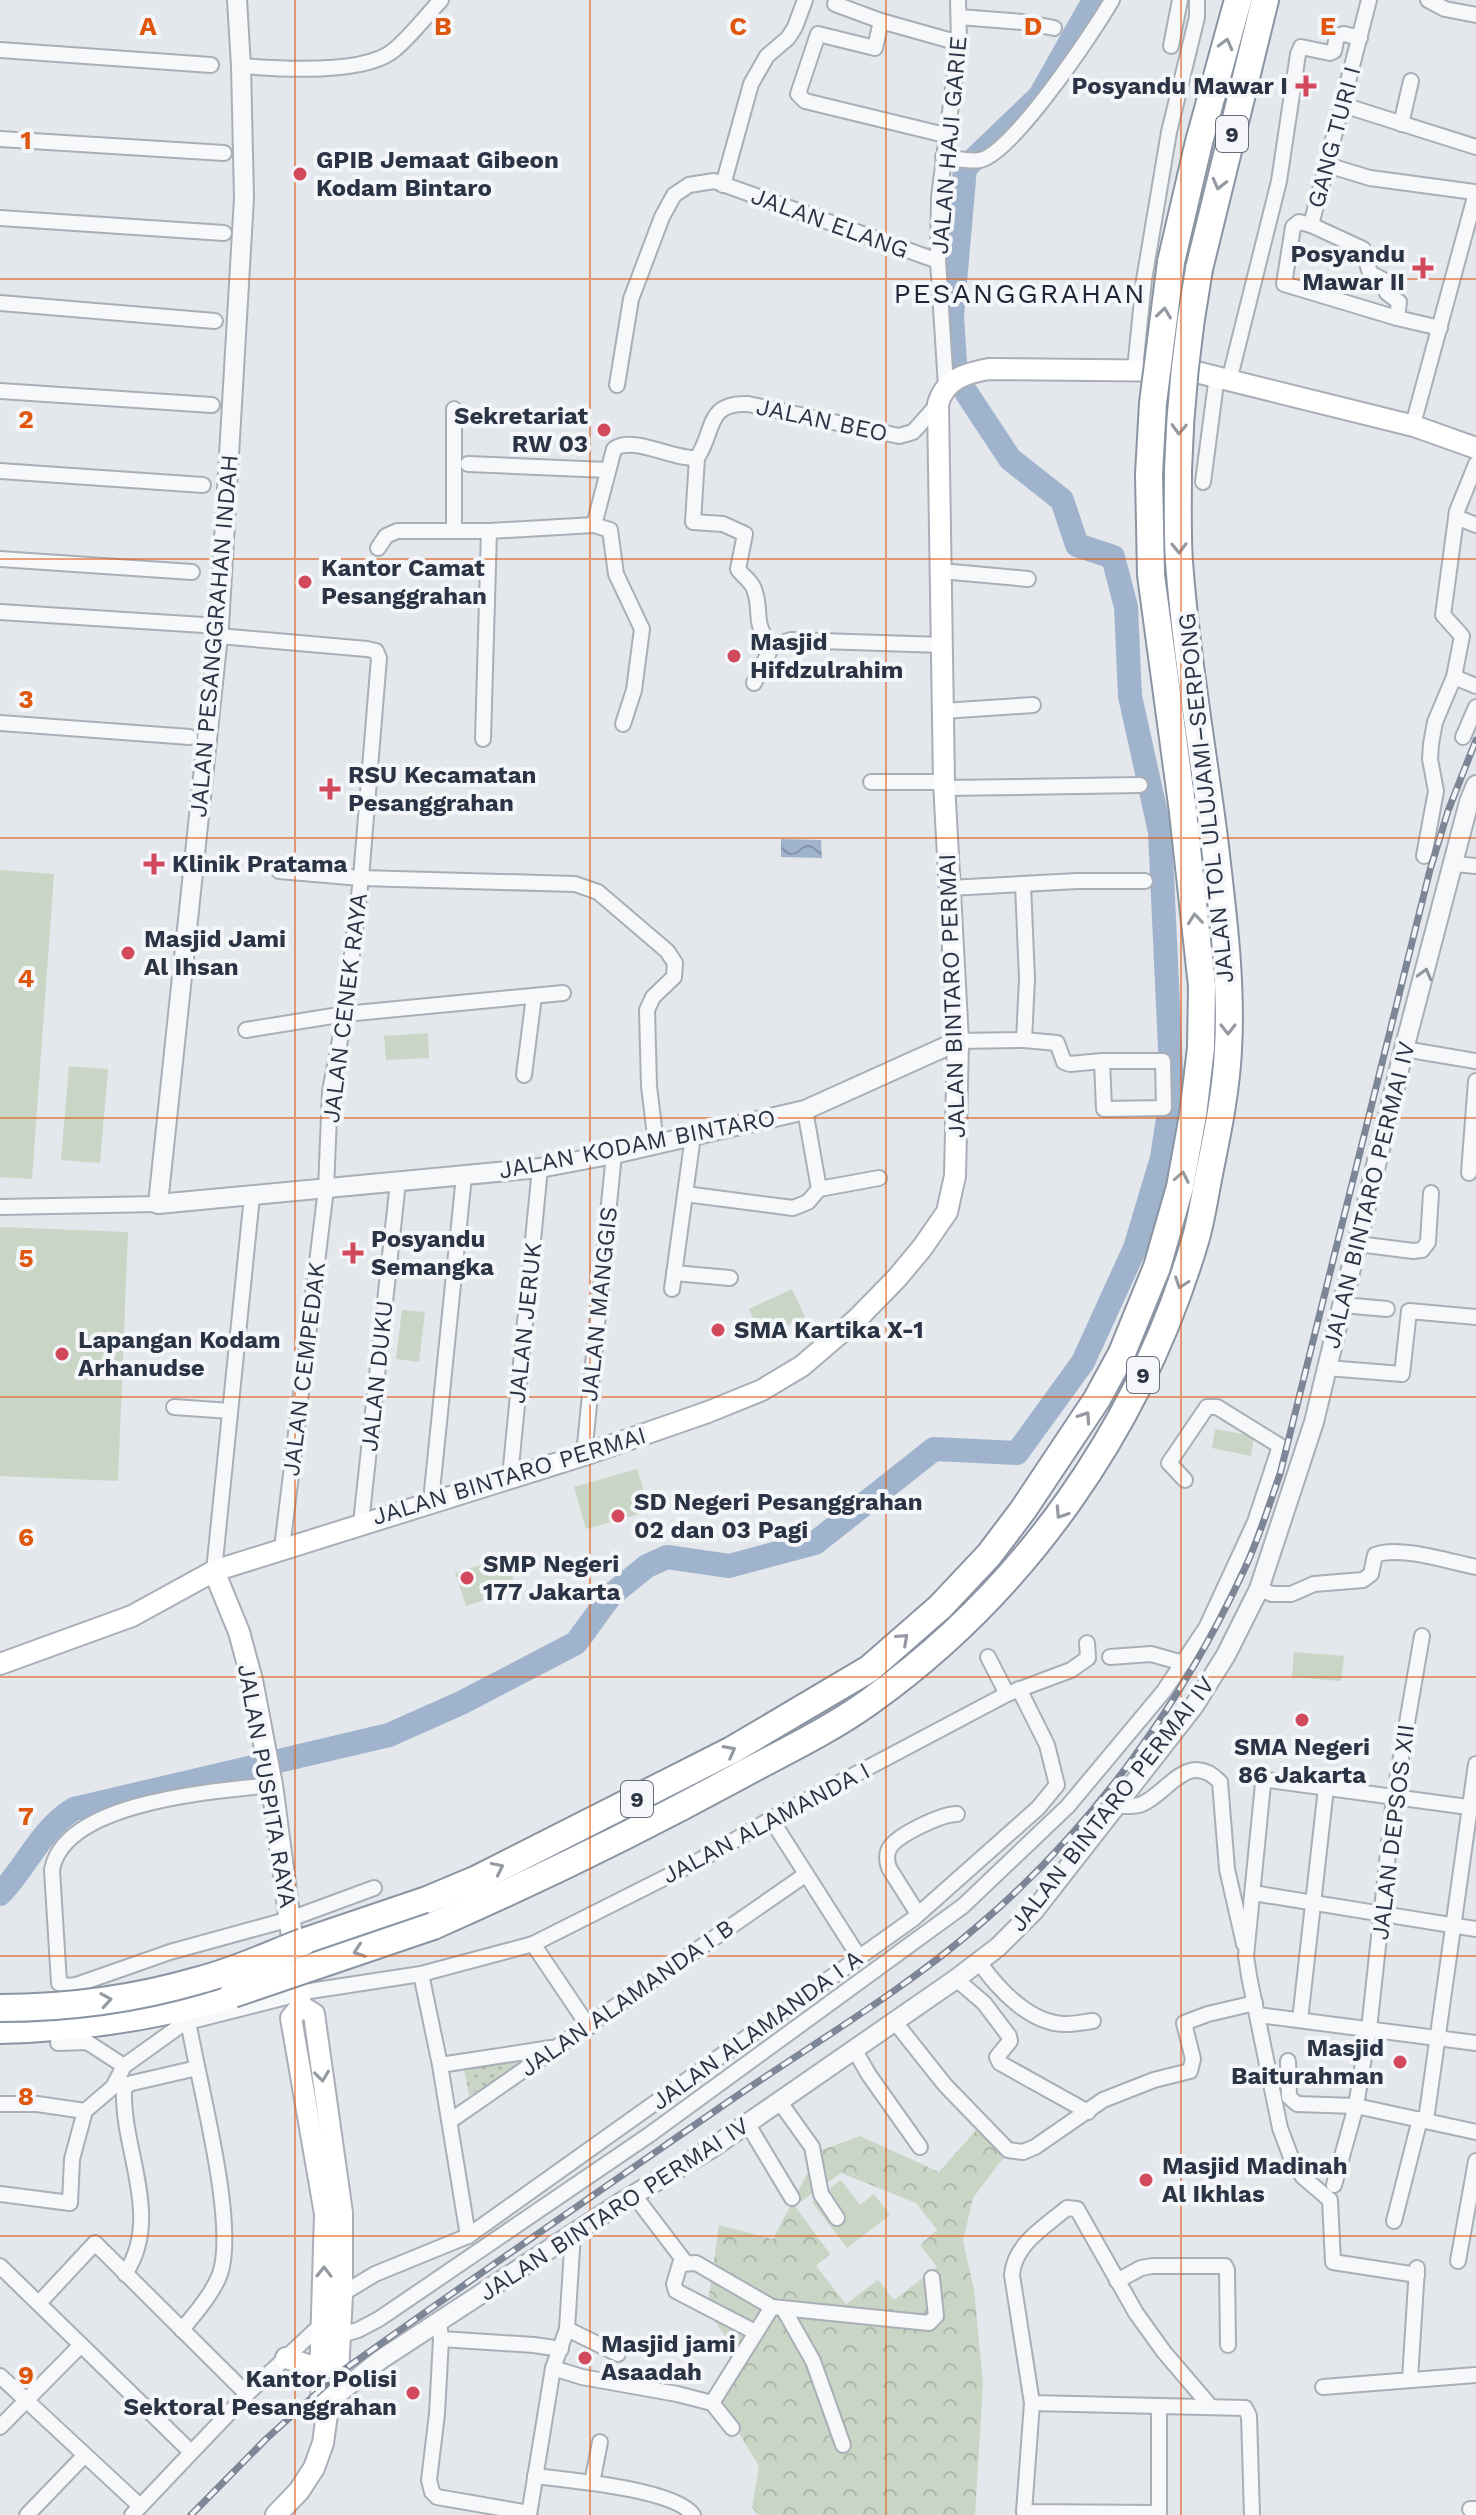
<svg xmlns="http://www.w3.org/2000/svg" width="1476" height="2515" viewBox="0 0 1476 2515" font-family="'Work Sans',sans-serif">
<defs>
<pattern id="forest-crowns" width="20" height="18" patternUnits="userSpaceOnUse" patternTransform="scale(2)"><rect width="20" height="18" fill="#c9d6c5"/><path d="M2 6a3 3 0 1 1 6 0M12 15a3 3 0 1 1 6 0" fill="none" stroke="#adb8ab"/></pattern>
<pattern id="park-dots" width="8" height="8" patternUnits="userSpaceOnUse" patternTransform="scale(2)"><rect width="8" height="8" fill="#c9d6c5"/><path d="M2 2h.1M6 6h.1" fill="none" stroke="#adb8ab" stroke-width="1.8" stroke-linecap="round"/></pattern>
<pattern id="water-waves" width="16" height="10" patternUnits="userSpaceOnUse" patternTransform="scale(2)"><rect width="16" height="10" fill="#9fb4cc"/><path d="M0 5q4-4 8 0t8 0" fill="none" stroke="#8293a7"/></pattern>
</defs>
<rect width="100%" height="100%" fill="#e4e7ec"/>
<g fill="#c9d6c5">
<path d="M0,870L54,874L32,1179L0,1177Z"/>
<path d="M428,1033L429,1058L386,1060L384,1036Z"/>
<path d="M69,1066L108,1069L100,1163L61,1160Z"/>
<path d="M0,1227L128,1232L118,1481L0,1476Z"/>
<path d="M792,1289L805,1317L762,1338L749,1309Z"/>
<path d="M402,1310L425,1312L419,1362L396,1359Z"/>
<path d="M1215,1429L1254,1436L1251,1456L1212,1448Z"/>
<path d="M637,1469L650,1511L586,1529L574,1487Z"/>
<path d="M506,1557L517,1589L466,1606L455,1573Z"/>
<path d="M1294,1652L1344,1656L1341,1681L1292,1677Z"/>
<path d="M841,2180L860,2205L874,2194L890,2215L847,2248L812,2202Z"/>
</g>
<path fill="url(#forest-crowns)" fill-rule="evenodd" d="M978,2128L1004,2157L973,2198L963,2241L974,2289L983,2384L975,2515H758L752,2507L759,2466L719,2401L732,2346L707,2310L719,2225L773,2239L819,2151L860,2136L939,2172ZM841,2173L916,2203L937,2230L920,2245L937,2267L894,2300L878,2280L846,2304L816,2266L830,2254L795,2206Z"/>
<path fill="url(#park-dots)" d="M549,2045L469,2096L462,2057Z"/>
<path fill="url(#water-waves)" d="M781,839L821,840L822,858L781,857Z"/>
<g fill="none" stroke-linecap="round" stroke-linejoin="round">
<path stroke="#9fb4cc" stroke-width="24" d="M0,1894C27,1866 40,1830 74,1809L389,1735L461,1703L576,1643L611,1595L647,1566L667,1557L729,1566L815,1543L934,1449L1017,1453L1083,1362L1135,1248L1162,1158L1172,1092L1160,832L1130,696L1126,607L1113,557L1077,545L1062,500L1010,459L956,377L952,316L965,168L1040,96L1094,0"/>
<defs>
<g id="minor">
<path d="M1369,0L1311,225L1299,222L1293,227L1284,284L1397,318L1440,328"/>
<path d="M1428,0L1445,9L1476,15"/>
<path d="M835,4L881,21L959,43"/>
<path d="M959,17L1023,22L1054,28"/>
<path d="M881,21L875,48L818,34L798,94L805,101L945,135"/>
<path d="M1171,46L1180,0"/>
<path d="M0,50L211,65"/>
<path d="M241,66C279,69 365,75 394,50C411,36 426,16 441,0"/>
<path d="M1343,105L1476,147"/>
<path d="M1401,124L1411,81"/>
<path d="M0,139L224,153"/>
<path d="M943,157C954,158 969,162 980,160C1012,154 1094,31 1112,0"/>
<path d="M1327,165L1370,178L1474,192"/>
<path d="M723,185L751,84L767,56L788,38L795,27L805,0"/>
<path d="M0,218L224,233"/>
<path d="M1311,225L1363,249L1370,273L1383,280L1387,293L1399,302L1397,318"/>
<path d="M0,303L215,321"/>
<path d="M1135,369L1144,280L1169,132L1197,17V0"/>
<path d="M1231,373L1279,181L1298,54L1301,47L1330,53L1334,51L1337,36L1344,34L1360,38"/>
<path d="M617,385L631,299L662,217L674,195L689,185L714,181L938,261"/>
<path d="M946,386L938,261L939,197L959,43L958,0"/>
<path d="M0,391L212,405"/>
<path d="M454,409V531"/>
<path d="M1415,417L1476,193"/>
<path d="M697,458L693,522L723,524L745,534L738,569C742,576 751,580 754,589C763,612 751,623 772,646"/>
<path d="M468,464L607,470"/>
<path d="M0,471L203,485"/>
<path d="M1203,482L1216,383"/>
<path d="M1456,517L1476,525"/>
<path d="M594,525L610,530L616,574L642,629L634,690L623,724"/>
<path d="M378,548L386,536L397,531H489L594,525L614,449C632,435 674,460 697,458C715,432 705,402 748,404L899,436L913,432L938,404"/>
<path d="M0,559L192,572"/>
<path d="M941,571L1028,579"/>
<path d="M0,612L219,626"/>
<path d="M218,636L367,649L376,651L379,658L361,878L345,1014L330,1091L326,1189L282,1548"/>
<path d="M1454,677L1476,686"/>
<path d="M754,683L772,646L791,640L942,645"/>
<path d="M943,711L1033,705"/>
<path d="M0,723L190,737"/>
<path d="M1463,737L1476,707"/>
<path d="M483,739L489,531"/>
<path d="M871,782H944"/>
<path d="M945,788L1140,785"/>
<path d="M1424,856L1436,791L1430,759L1431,744L1435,722L1454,677L1462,636L1443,615L1457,511L1476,464"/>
<path d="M1454,864L1476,866"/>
<path d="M279,871L361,878L575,884L598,892L667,951L675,963L674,977L653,997L647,1010L649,1086L656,1144"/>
<path d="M950,888L1077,881H1145"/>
<path d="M246,1030L345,1014L563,993"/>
<path d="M1024,1040L1057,1043L1064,1062L1070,1064L1102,1061H1163L1164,1108L1104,1109L1102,1061"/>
<path d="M958,1041L1024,1040L1027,979L1023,885"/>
<path d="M1404,1049L1476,1061"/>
<path d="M524,1075L534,996"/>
<path d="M1469,1173L1476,1081"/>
<path d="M819,1189L879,1178"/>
<path d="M685,1194L793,1208L808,1202L819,1189L805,1110"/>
<path d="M0,1207L158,1204"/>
<path d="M1358,1244L1413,1251L1422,1250L1428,1242L1431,1193"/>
<path d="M674,1273L730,1278"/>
<path d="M672,1289L693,1136"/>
<path d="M1343,1305L1387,1309"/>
<path d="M1327,1368L1402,1374L1409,1311L1476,1317"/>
<path d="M174,1407L230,1411"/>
<path d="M584,1455L614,1154"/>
<path d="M510,1477L540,1168"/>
<path d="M431,1501L464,1176"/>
<path d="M361,1523L398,1182"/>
<path d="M214,1571L252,1196"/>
<path d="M1259,1589L1272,1594H1291L1314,1584L1363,1580L1371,1574L1375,1555C1398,1545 1451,1562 1476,1567"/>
<path d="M988,1657L1007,1694"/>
<path d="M1110,1657L1151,1654L1183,1663"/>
<path d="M272,1785C216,1791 64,1801 52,1870L59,1983L67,1986L76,1985L170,1952L290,1919L374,1888"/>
<path d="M1116,1806C1124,1806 1135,1807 1142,1804C1168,1793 1188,1749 1220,1782L1227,1869L1244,1944"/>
<path d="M771,1819L859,1957"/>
<path d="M1253,1893L1476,1929"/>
<path d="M918,1914L889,1868C887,1862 886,1855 889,1849C896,1835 942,1814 957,1814"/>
<path d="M533,1944L589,2027"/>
<path d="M979,1962C998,1989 1031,2025 1067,2024C1075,2024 1084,2022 1093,2021"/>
<path d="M421,1974L440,2065L468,2236"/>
<path d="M956,1979L984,2003L1009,2036L1010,2041L997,2057L1000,2063L1088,2112"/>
<path d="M1258,2015L1476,2043"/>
<path d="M1300,2020L1326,1788"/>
<path d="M895,2022L945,2085L1008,2150L1023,2152L1035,2147L1103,2100L1154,2080L1190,2071L1193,2059L1184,2023L1208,2014L1255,2003"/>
<path d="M58,2043L87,2042L124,2066"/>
<path d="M854,2049L869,2075L920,2147"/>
<path d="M1288,2061L1289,2097L1297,2104L1356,2106L1476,2132"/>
<path d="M440,2065L551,2048"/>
<path d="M779,2101L812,2147L821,2194L837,2218"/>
<path d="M0,2104H37L85,2111"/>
<path d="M1426,2120L1476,1764"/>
<path d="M450,2121L805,1875"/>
<path d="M747,2123L792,2198"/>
<path d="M1334,2185L1356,2106L1370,2020L1394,1798L1422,1636"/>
<path d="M0,2194L70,2203L72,2159L85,2111L113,2087L124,2066L184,2023L310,1991L421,1974L533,1944L702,1859L771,1819L1007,1694L1071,1670L1088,1658L1087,1643"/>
<path d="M634,2195L685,2262"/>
<path d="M1394,2221L1420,2119"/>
<path d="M1458,2261L1476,2161"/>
<path d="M0,2266L190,2451"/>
<path d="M125,2274C163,2217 122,2152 124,2090L128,2084L197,2068"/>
<path d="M1417,2275L1333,2262L1330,2200L1303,2177L1292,2160L1280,2128L1249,1976L1246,1956L1263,1784L1268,1780L1476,1808"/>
<path d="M1117,2281L1141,2268L1152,2266H1225L1227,2270L1228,2345"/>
<path d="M342,2294L375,2274L468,2236L913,1919L1038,1808L1057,1785L1047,1745L1019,1689"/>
<path d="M39,2303L95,2243L247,2394"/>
<path d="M783,2308L813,2361L843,2445"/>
<path d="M439,2322L441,2339L437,2414L429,2480L432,2492L437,2497L529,2513"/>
<path d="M567,2329L618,2354"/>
<path d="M182,2330C195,2313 212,2295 220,2274C237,2224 200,2088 190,2031"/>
<path d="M755,2332L676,2291L674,2284L680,2264L696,2263L772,2307"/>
<path d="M335,2337L358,2330L379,2319L649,2135L963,1906L1068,1806L1164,1691L1206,1628L1255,1522L1280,1446L1217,1407H1207L1169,1463L1185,1480"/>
<path d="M441,2339L534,2345L561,2349"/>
<path d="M553,2368L582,2377L677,2394L712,2403L732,2428"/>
<path d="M0,2376L140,2506"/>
<path d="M1410,2379L1417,2268"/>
<path d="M1323,2387L1476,2375"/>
<path d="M712,2403L772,2307L929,2323L936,2316L932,2278"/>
<path d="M1032,2403L1245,2408L1249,2416L1252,2515"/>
<path d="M0,2427L81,2345"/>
<path d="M535,2476C568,2480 675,2489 693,2515"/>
<path d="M592,2483L600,2442"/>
<path d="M1470,2509H1476"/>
<path d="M1159,2513L1024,2512L1032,2403L1012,2275C1014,2244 1046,2226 1067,2208L1077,2209L1136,2313L1164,2352L1211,2407"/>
<path d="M27,2515L84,2456"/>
<path d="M132,2515L247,2394L323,2323"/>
<path d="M529,2515L553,2368L567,2329L573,2233"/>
<path d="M1159,2515V2407"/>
</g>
<g id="tertiary">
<path d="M237,0L241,66L244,198L219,626L158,1204L540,1168L614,1154L805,1110L958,1041"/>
<path d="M328,2402L380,2360L620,2203L712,2148L956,1979L998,1947L1034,1911L1194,1706L1226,1655L1259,1589L1314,1422L1404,1049L1469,802L1476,785"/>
</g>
<g id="secondary">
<path d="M214,1571L239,1632L252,1680L272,1785L301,2006"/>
<path d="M0,1664L132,1616L214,1571L584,1455L708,1412L762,1390L802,1366L858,1318L897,1278L922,1248L947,1212L955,1176L958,1041L944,782L938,404C945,379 966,373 989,369L1192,371L1414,426L1476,448"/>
<path d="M301,2006L291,2018L325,2214L320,2380L323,2406L327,2414"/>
<path d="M286,2358L308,2365L320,2380"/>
<path d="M276,2515L299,2491L314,2468L323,2443L327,2414L335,2396L338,2374L342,2294V2213L314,2014L301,2006"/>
</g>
<g id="motorway">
<path d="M1171,262L1199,142L1238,0"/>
<path d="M1199,269L1265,0"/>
<path d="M433,1926C538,1880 640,1830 741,1775C784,1752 830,1730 869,1702C1026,1590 1140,1426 1195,1241C1202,1218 1205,1193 1210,1169C1218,1130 1226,1090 1228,1050C1232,979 1222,908 1214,838C1202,746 1186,654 1179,562C1177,532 1178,500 1178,470"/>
<path d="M303,1942L427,1900L477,1879L732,1750L869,1669L940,1607L989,1555L1023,1510L1097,1399L1122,1353L1157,1267L1180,1187L1193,1115L1201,1048L1202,986L1183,812L1151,575L1149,474"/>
<path d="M0,2030C80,2028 157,2017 233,1994"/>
</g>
</defs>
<use href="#minor" stroke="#a9aeb7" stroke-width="18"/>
<use href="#tertiary" stroke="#a9aeb7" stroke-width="22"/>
<use href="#secondary" stroke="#a9aeb7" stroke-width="24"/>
<use href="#motorway" stroke="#8b94a3" stroke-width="30"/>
<use href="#minor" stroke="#f7f8fa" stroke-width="14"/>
<use href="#tertiary" stroke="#f7f8fa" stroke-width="18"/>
<use href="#secondary" stroke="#fff" stroke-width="20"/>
<use href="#motorway" stroke="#fff" stroke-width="26"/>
<defs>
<path id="rail" d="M191,2515L266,2439L338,2374C467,2282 598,2192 728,2102C812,2044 902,1992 979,1925C1092,1829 1183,1702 1245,1568C1259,1538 1269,1505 1280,1474L1430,870L1448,811L1476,740"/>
</defs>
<use href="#rail" stroke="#7d8696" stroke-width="7"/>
<use href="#rail" stroke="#f4f6f9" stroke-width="4" stroke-dasharray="12" stroke-linecap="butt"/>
<defs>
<g id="motorway-bridge">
<path d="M1178,470C1180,402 1187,336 1199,269"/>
<path d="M1149,474L1153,403L1171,262"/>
<path d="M233,1994L433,1926"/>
<path d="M0,2008C68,2008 135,1999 200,1980C235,1971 269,1955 303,1942"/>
</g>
</defs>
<use href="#motorway-bridge" stroke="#8b94a3" stroke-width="30" stroke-linecap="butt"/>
<use href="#motorway-bridge" stroke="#fff" stroke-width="26"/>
</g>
<defs><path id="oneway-chevron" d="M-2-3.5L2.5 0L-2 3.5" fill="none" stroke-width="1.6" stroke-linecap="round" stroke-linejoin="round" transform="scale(2)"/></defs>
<g stroke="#959aa2">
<use href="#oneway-chevron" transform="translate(1226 44) rotate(-75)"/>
<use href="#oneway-chevron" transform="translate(1219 184) rotate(104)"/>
<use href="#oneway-chevron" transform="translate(1164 313) rotate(-82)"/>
<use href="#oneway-chevron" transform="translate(1179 429) rotate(92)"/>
<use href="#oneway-chevron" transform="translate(1179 548) rotate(89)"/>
<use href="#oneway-chevron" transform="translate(1195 919) rotate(-96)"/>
<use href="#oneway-chevron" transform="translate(1228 1029) rotate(90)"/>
<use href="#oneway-chevron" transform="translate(1182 1177) rotate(-79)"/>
<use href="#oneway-chevron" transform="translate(1181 1283) rotate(109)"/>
<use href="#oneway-chevron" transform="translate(1085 1417) rotate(-56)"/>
<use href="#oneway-chevron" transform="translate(1061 1513) rotate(123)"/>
<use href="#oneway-chevron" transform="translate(903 1639) rotate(-42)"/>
<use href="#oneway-chevron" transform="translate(730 1751) rotate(-28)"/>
<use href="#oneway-chevron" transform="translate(498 1868) rotate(-26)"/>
<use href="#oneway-chevron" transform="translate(359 1951) rotate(161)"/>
<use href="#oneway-chevron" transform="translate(106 2000) rotate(-9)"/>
<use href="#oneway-chevron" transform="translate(322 2076) rotate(83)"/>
<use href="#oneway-chevron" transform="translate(324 2272) rotate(-89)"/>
</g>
<use stroke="#9196a0" href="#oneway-chevron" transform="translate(1425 974) rotate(-75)"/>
<path fill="none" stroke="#df570f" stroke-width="2" stroke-opacity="0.55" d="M295,0V2515M590,0V2515M886,0V2515M1181,0V2515M0,279H1476M0,559H1476M0,838H1476M0,1118H1476M0,1397H1476M0,1677H1476M0,1956H1476M0,2236H1476"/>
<g fill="#d1495b" stroke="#f4f6f9" stroke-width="3">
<path d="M1302 74h8v8h8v8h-8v8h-8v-8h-8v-8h8z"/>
<circle cx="300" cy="174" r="8"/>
<path d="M1419 256h8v8h8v8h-8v8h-8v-8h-8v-8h8z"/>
<circle cx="604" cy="430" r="8"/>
<circle cx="305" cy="582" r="8"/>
<circle cx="734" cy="656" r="8"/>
<path d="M326 777h8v8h8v8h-8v8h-8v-8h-8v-8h8z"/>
<path d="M150 852h8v8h8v8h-8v8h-8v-8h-8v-8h8z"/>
<circle cx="128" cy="953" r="8"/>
<path d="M349 1241h8v8h8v8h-8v8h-8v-8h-8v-8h8z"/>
<circle cx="718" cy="1330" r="8"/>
<circle cx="62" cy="1354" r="8"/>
<circle cx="618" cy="1516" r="8"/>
<circle cx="467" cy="1578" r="8"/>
<circle cx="1302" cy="1720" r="8"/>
<circle cx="1400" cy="2062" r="8"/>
<circle cx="1146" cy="2180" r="8"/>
<circle cx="585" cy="2358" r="8"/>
<circle cx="413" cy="2393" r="8"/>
</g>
<g text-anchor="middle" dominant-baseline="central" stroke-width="8" stroke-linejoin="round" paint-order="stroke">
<g fill="#f4f6f9" stroke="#676e7b" stroke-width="2">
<rect x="1216" y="116" width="32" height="36" rx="6"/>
<rect x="1127" y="1357" width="32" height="36" rx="6"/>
<rect x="621" y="1781" width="32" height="36" rx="6"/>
</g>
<g font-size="22" font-weight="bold" fill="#2b3445">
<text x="1232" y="134">9</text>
<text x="1143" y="1375">9</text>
<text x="637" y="1799">9</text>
</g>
<g font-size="24" font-weight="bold" fill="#2b3445" stroke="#f4f6f9" text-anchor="start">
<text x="1288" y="86" text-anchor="end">Posyandu Mawar I</text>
<text x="316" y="160">GPIB Jemaat Gibeon<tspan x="316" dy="28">Kodam Bintaro</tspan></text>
<text x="1405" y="254" text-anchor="end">Posyandu<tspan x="1405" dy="28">Mawar II</tspan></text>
<text x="588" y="416" text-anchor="end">Sekretariat<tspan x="588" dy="28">RW 03</tspan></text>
<text x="321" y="568">Kantor Camat<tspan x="321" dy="28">Pesanggrahan</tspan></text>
<text x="750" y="642">Masjid<tspan x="750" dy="28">Hifdzulrahim</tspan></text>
<text x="348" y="775">RSU Kecamatan<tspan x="348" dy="28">Pesanggrahan</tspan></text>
<text x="172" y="864">Klinik Pratama</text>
<text x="144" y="939">Masjid Jami<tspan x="144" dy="28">Al Ihsan</tspan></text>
<text x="371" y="1239">Posyandu<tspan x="371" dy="28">Semangka</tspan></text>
<text x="734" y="1330">SMA Kartika X-1</text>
<text x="78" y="1340">Lapangan Kodam<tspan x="78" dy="28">Arhanudse</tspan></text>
<text x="634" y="1502">SD Negeri Pesanggrahan<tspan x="634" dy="28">02 dan 03 Pagi</tspan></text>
<text x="483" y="1564">SMP Negeri<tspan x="483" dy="28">177 Jakarta</tspan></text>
<text x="1302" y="1747" text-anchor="middle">SMA Negeri<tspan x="1302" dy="28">86 Jakarta</tspan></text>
<text x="1384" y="2048" text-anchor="end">Masjid<tspan x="1384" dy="28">Baiturahman</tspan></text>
<text x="1162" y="2166">Masjid Madinah<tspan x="1162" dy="28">Al Ikhlas</tspan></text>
<text x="601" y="2344">Masjid jami<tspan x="601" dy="28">Asaadah</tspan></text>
<text x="397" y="2379" text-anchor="end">Kantor Polisi<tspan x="397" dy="28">Sektoral Pesanggrahan</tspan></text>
</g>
<g font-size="24" fill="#2b3445" stroke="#f4f6f9">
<text transform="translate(1334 137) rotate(-75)">GANG TURI I</text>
<text transform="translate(949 145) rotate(-85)">JALAN HAJI GARIE</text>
<text transform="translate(830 223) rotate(20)">JALAN ELANG</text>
<text transform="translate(822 420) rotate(12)">JALAN BEO</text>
<text transform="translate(214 636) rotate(-85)">JALAN PESANGGRAHAN INDAH</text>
<text transform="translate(1206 798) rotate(-96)">JALAN TOL ULUJAMI–SERPONG</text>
<text transform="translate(952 996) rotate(-92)">JALAN BINTARO PERMAI</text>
<text transform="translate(345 1008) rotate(-83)">JALAN CENEK RAYA</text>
<text transform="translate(637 1144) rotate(-11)">JALAN KODAM BINTARO</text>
<text transform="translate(1369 1195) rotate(-76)">JALAN BINTARO PERMAI IV</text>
<text transform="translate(599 1304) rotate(-84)">JALAN MANGGIS</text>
<text transform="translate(525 1323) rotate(-84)">JALAN JERUK</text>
<text transform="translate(304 1369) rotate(-83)">JALAN CEMPEDAK</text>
<text transform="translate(377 1376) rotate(-84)">JALAN DUKU</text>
<text transform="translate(509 1476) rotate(-17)">JALAN BINTARO PERMAI</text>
<text transform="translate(267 1786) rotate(80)">JALAN PUSPITA RAYA</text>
<text transform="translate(1112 1804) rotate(-52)">JALAN BINTARO PERMAI IV</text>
<text transform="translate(766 1823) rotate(-28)">JALAN ALAMANDA I</text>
<text transform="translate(1393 1832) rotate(-83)">JALAN DEPSOS XII</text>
<text transform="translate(627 1998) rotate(-35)">JALAN ALAMANDA I B</text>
<text transform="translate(757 2030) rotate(-36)">JALAN ALAMANDA I A</text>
<text transform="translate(614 2209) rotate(-33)">JALAN BINTARO PERMAI IV</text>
</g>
<g font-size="28" letter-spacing="2" fill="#1d2536" stroke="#f4f6f9">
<text x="1020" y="293">PESANGGRAHAN</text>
</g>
</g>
<g font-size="26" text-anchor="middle" font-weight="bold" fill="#df570f" stroke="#f4f6f9" stroke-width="8" stroke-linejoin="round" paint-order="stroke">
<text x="148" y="35">A</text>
<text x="443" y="35">B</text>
<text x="738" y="35">C</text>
<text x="1033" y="35">D</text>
<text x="1328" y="35">E</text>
<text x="26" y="149">1</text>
<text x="26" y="428">2</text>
<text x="26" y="708">3</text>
<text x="26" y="987">4</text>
<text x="26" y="1267">5</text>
<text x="26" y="1546">6</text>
<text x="26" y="1825">7</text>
<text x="26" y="2105">8</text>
<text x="26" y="2384">9</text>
</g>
</svg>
